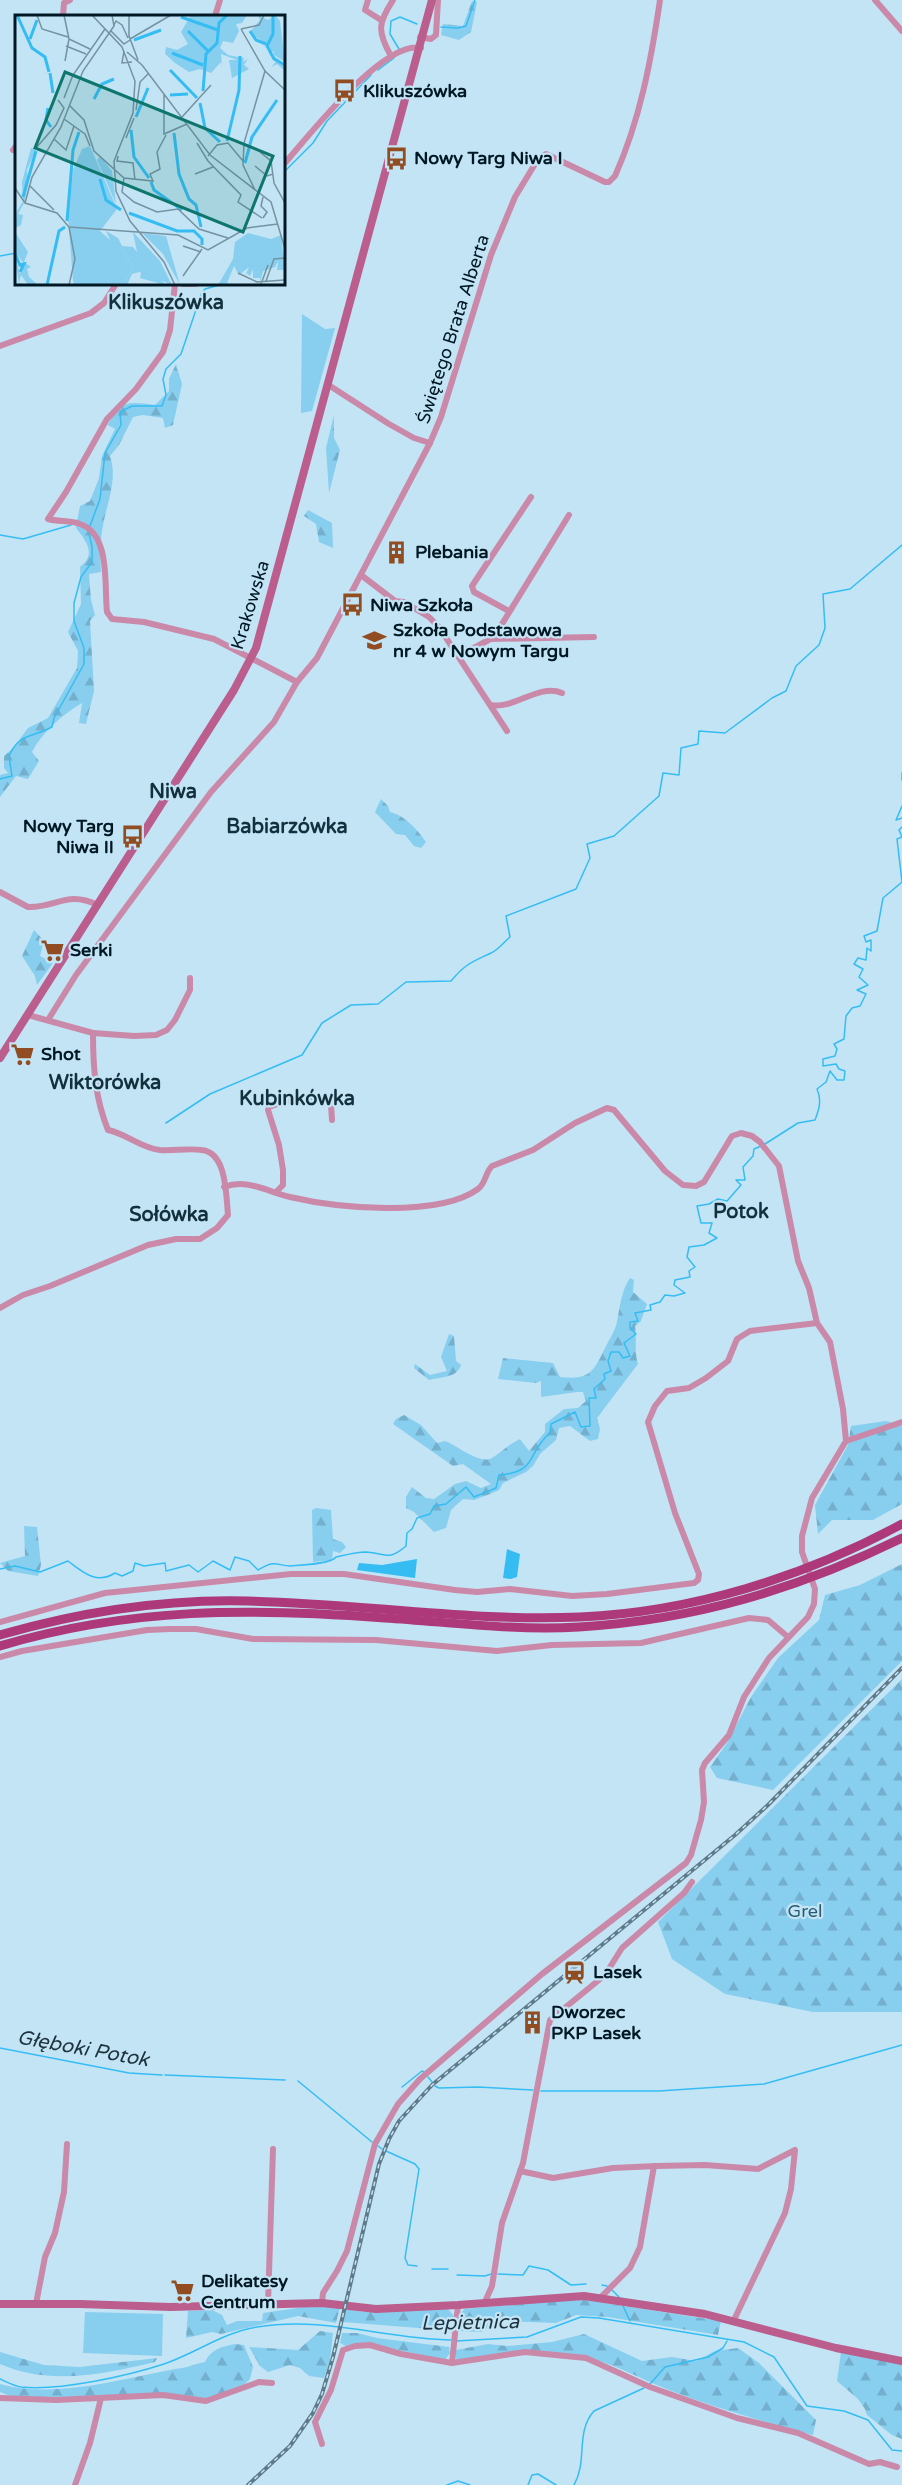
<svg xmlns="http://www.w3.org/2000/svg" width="902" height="2485" viewBox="0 0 902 2485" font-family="'Varela Round',sans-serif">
<defs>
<pattern id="forest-firs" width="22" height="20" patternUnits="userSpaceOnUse" patternTransform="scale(1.5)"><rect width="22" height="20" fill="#88ceef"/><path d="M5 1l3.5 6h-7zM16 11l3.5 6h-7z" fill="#74b0cd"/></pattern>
</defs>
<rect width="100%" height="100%" fill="#c3e4f5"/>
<g fill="#88ceef">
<path d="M302,314L325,329L335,328L312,411L301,413Z"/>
<path d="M85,2312L163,2314L162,2356L83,2353Z"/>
</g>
<g fill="url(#forest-firs)">
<path d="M472,1L477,2L471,32L459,40L441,35L443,24L463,26Z"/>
<path d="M176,364L182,384L173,425L165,428L163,418L143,415L133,417L119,445L110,456C118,479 107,503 103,525C100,541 100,556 101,572L89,574L91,600L95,615L90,621L94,691L86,724L79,723L82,703C62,715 43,731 32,752L39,761L28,779L16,776L0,797V809V775L8,773L4,768V756L13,748L28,728L48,718L77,668L78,651L68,632L81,604L80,567C97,554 86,541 76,528L80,506L90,501L99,478L102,456L115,429L108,425C120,399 130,402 155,405L169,391V379Z"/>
<path d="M334,415V438L340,450L329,493L326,448Z"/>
<path d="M308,510L332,523L333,548L319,542L316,524L304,516Z"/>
<path d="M381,799L388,806L390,812C404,815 418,830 426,842L421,848L414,846L405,835L396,834L375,812Z"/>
<path d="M34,930L44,941L40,956L53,963L37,985L35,976L22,956Z"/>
<path d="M630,1278L634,1280L633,1292L647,1304L641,1321L635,1326C637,1340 634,1351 638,1364L597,1418L600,1429L598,1439L590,1441L570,1426L559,1428L556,1440L540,1454L533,1466L526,1472L503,1483L499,1490L490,1494L474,1500L463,1499L451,1510L446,1528L434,1532L414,1512L406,1508V1497L412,1487L426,1498L434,1499L455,1484L466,1481L481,1488L491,1484L463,1464L453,1466L393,1424L396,1419L404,1415L421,1425L437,1443L445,1441C457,1445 479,1465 492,1458C502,1452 509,1444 520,1439L529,1451L545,1432V1424L564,1409L578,1408L586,1401L583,1392H577L541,1397V1381L536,1383L498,1379L503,1358L553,1363L560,1377C589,1380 593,1373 605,1348C609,1340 615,1331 617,1322C620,1307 621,1291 630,1278Z"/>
<path d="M449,1334L454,1336L456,1361L461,1365C457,1378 441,1377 429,1380L414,1368L415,1364L430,1375L447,1371L441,1357Z"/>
<path d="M886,1421L902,1426V1504L873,1520H832L818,1534L815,1505L848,1445L851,1426Z"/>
<path d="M316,1508L331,1510L333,1539L342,1542L346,1547L340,1553L333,1551L332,1560L313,1562L312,1510Z"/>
<path d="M24,1526L37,1527L41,1565L38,1576L8,1571L0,1563L25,1556Z"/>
<path d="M902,1564V1661L773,1790L717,1778L710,1767L727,1743L751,1697L778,1658L819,1620L825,1595L860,1585Z"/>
<path d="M902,1679V2012H813L725,1994L672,1959L658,1922Z"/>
<path d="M578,2299L721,2321L718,2335L608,2317L576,2315L556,2323L497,2321L481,2332L458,2331L460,2315L464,2309Z"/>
<path d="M311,2306L340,2307L336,2323L298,2316L221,2334L212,2332L186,2338L188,2311L212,2310L222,2315L227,2325L237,2321H262L263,2313Z"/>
<path d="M346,2309L363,2312L448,2309L454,2316L443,2330L343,2322Z"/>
<path d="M320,2331L333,2333L330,2361L324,2378L309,2376L300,2368L290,2365L268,2372L260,2366L249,2347L298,2350Z"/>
<path d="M342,2333H357L377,2338L449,2347L450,2353L445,2360L370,2344L346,2346L340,2343Z"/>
<path d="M584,2334L642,2361L672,2357L696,2361L715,2351L738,2348L759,2363L816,2420L813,2435C764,2422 716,2408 669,2390C640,2379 610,2361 579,2356C536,2349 504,2354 461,2360L456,2359V2350L488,2344L507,2346L552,2342Z"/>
<path d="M235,2344L244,2345L253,2367L250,2379L243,2386L206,2399L162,2393L58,2398L10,2396L0,2392V2384C57,2400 126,2377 182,2368C190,2367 197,2363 205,2362C211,2349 221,2347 235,2344Z"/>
<path d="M0,2352L44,2365L80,2367L157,2358L155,2362C104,2374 50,2386 0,2364Z"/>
<path d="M841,2352L902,2364V2439L892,2435L867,2415L865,2409L858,2399L837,2381Z"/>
</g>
<g fill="#35bdf3">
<path d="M507,1549L520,1554L517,1577L511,1579L503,1578Z"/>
<path d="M417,1559L415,1578L357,1570L359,1563L382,1565Z"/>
</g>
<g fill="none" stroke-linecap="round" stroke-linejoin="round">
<g stroke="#35bdf3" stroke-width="1.5">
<path d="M441,27L458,28L466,26L475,0"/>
<path d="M399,49L390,34L391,21L400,17L417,24"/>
<path d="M378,70L394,58"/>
<path d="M284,172L313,143L327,121L371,75"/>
<path d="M0,256L16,253"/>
<path d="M90,526L100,499L105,453L121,425L120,412L132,406H162L166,395L163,379L166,369L181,354L201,295L205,289L223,284"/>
<path d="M0,535L23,539L71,525"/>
<path d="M902,773V780"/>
<path d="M0,779L12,776L9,756C19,733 34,737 52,727L54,718L84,664V648L74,621V603L81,577L92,562V547L89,533"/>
<path d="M902,806L896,820L902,818"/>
<path d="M166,1123L210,1094L302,1055L322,1023L351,1005L378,1004L406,982L451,981C465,964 472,962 491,953C498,950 504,942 510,937L506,916L576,889L590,858L587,844L614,836L659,796L663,773L679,775L681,748L698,744L699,731L725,733L772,698L786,691L796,666L819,645L825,628L823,594L850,589L902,545"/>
<path d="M765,1144L798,1123L815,1120C819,1110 822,1100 817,1089L826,1082L830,1071L837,1080H844L845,1071L839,1069L836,1064L823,1066V1059L835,1056L837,1049L834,1044L844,1039L846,1016L852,1008L860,1006L866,994L857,990L868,985L859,977L863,969L854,964L858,958L866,960L867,948L871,951V940L866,942L864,936L877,931L883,898L902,882L897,839L902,837L899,830L902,827"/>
<path d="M0,1569L15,1566L40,1572L68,1561C83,1572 96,1585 115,1573L122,1576L133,1571L135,1563L144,1566L165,1563L166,1571L189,1565L198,1572L213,1561L230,1570L235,1557L249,1561L258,1570C262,1568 266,1565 271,1564C278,1563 283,1566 290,1566C301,1565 331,1564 336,1557C345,1555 357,1552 366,1552C387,1553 387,1562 406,1546L407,1533L412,1529L417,1518L430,1514L434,1506L446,1504L466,1487L474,1497L496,1488L499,1475C539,1472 526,1453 550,1433L551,1424L575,1412L581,1427L590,1426L589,1398H596L594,1389L605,1379L604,1374L611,1371L608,1361L611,1352H619L623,1358L630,1356L624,1343L636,1334L630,1328V1322L638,1321L635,1313L651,1310L650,1305L660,1302L665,1295L674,1296L685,1293L674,1285L675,1280L690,1277L689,1271L695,1267L687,1257L689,1247L704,1245L717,1238L709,1233L712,1223H701L697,1206L709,1204L718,1199L727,1201L741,1185L736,1180H745L743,1167L753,1156L754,1149L761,1146"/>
<path d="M0,2048L129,2073L162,2075"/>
<path d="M165,2075L285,2080"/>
<path d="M428,2077L432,2082"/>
<path d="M298,2081L372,2142"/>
<path d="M435,2086L439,2088L478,2087L533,2090"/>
<path d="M402,2087L422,2071L424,2072"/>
<path d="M541,2091H659L764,2084L902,2045"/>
<path d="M378,2146L382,2149"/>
<path d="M386,2151L415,2164L419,2169L405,2258L408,2265L417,2266"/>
<path d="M432,2269H448"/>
<path d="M498,2274L523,2275L529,2266L548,2270L571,2285L586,2284"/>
<path d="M457,2275L485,2276L491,2274"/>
<path d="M602,2285L607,2286"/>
<path d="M611,2289L619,2297"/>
<path d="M623,2306L630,2321"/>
<path d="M456,2341L527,2337L581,2317L599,2318L744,2342L774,2357L807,2406L844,2411L868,2420L892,2450L902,2451"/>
<path d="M0,2379C7,2382 14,2386 21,2387C60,2391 127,2376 164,2364C196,2353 224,2332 257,2327C325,2316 385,2339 451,2340"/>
<path d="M650,2384L665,2367L708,2357L723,2348L727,2341"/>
<path d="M447,2485L458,2481L470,2485"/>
<path d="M528,2485L532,2475L538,2474L556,2485"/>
<path d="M574,2485C588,2461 575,2432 594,2411L644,2388"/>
</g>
<g stroke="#ca89a8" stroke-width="6">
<path d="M368,0L365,10L381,20"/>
<path d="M875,0L902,31"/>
<path d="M63,16L64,3L70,0"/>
<path d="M215,16L220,0"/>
<path d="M420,37L431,39L436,35L438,0"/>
<path d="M391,56C377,31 378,23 393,0"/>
<path d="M13,150L16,146"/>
<path d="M284,164C307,138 384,39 421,48"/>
<path d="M175,284L170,330L163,352L136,389L107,419L66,492L48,519C59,522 70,520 80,524C111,534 104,586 107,612L112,619L144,622L214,639L297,682"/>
<path d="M183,284H195"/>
<path d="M0,346L91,313L104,303L116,284"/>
<path d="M327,384L389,424L414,438L430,443"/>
<path d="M361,575L395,601L404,602L429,617L439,627L507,731"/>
<path d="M509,611L474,592L472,586L531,497"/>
<path d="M490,639L594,637"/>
<path d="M454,649H472L494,637L569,515"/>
<path d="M491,705C513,710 539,683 562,693"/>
<path d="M0,892L28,907C57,908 66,890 98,905"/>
<path d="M48,1020L76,975L211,792L274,722L297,682L317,658L430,443L441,417L491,255L515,197L538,159L546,154L605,182H609L615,176C640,120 651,61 660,0"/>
<path d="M93,1033L134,1036L156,1035L167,1030L175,1020L190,990V978"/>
<path d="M224,1187C247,1178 268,1192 290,1197C337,1208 438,1218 478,1189C486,1183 485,1173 492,1166L533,1150L575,1123L607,1108L614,1110L665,1171L683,1185L696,1186L704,1182L732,1136L741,1133L752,1136L760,1142L779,1166L798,1261L809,1288L817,1323L830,1342L843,1409L846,1441L812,1498L802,1536V1552L815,1589L814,1604L808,1617L769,1658L744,1697L729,1735L705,1763L702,1770L704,1802L701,1820L691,1855L686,1863L542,1974L420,2079L398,2104L375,2144L347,2251L337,2271L323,2293L322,2303"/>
<path d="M276,1192L283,1185V1170L279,1145L268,1110L269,1107C285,1101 317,1089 331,1105L332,1120"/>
<path d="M0,1308L23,1295L50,1286L148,1245L176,1239H200L217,1228L228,1215C226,1195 227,1153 202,1150C188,1148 174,1151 160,1150C141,1148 127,1134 108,1130C95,1098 93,1067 93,1033L28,1015"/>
<path d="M846,1441L902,1422"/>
<path d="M0,1622L105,1593L291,1574H344L455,1590L477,1592L510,1589L572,1596L607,1594L694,1583L698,1580L699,1574L675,1513L648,1422L655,1406L667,1391L689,1388L706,1378L728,1361L737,1339L750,1331L817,1323"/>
<path d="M0,1657L22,1651L147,1630L170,1629H196L253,1639L376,1640L497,1651L552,1645L641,1643L749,1618L768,1620L788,1637"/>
<path d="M520,2171L553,2178L613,2168L656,2166L705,2165L758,2169L795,2150L791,2189L785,2213L733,2322"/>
<path d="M600,2298L630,2268L640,2247L654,2166"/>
<path d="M36,2304L45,2257L55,2233L64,2192L67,2144"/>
<path d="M268,2304L273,2149"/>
<path d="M484,2304L492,2286L502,2223L523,2163L550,2020L605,1975L622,1948L684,1893L692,1882"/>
<path d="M452,2363L458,2305"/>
<path d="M0,2398L56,2400L163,2395L206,2401L259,2382L272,2383"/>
<path d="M322,2444L315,2422L331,2390L343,2350L355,2346L370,2345L401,2354L452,2363L525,2352L586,2358L650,2387L737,2418L798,2433L869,2464L880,2462L897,2467"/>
<path d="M75,2485L90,2443L101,2398"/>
</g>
<g stroke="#bb5d8d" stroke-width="8">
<path d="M0,1058L234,690L256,648L432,0"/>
<path d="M0,2304H80L170,2307L322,2303L376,2309L458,2305L584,2296L705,2314L836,2348L902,2361"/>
</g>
<g stroke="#ae397a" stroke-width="9">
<path d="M0,1635C80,1612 164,1599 247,1601C358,1603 469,1622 580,1617C692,1612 804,1577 902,1524"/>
<path d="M0,1646C130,1607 251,1608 385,1618C450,1622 514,1631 579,1627C695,1620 798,1589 902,1538"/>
</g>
<defs>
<path id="rail" d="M248,2485L290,2446L313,2413L322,2394L333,2357L379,2164L389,2139L399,2121L432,2085L735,1835L768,1805L902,1668"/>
</defs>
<use href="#rail" stroke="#5f7b8a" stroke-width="4"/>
<use href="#rail" stroke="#c3e4f5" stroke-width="1.5" stroke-dasharray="4.5" stroke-linecap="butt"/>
</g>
<defs>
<symbol id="bus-bare" viewBox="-9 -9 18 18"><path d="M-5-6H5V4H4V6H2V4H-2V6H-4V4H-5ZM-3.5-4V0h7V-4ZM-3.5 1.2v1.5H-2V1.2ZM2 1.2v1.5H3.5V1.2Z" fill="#914c21" stroke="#c3e4f5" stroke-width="2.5" paint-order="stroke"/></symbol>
<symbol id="building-bare" viewBox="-9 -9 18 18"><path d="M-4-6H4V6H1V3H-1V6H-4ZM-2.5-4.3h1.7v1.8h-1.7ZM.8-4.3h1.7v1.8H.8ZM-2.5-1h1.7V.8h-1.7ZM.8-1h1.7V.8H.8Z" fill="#914c21" stroke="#c3e4f5" stroke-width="2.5" paint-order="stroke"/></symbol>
<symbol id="school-bare" viewBox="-9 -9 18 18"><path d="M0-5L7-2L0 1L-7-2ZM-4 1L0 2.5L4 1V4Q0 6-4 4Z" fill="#914c21" stroke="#c3e4f5" stroke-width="2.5" paint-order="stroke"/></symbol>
<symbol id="supermarket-bare" viewBox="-9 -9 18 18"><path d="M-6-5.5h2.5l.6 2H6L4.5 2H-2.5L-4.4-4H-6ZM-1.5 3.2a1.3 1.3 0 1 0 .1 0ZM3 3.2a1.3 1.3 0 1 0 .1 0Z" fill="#914c21" stroke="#c3e4f5" stroke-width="2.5" paint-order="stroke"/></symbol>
<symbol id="station-bare" viewBox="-9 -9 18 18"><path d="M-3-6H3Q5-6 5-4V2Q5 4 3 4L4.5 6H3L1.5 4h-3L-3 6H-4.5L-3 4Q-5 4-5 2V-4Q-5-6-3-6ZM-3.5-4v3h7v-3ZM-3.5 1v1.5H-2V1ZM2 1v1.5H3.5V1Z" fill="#914c21" stroke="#c3e4f5" stroke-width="2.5" paint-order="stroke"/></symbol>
</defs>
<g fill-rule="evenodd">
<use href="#bus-bare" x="328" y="74" width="33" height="33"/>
<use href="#bus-bare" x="380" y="142" width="33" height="33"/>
<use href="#building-bare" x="380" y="536" width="33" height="33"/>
<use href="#bus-bare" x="336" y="588" width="33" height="33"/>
<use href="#school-bare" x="358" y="624" width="33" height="33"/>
<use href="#bus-bare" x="116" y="820" width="33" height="33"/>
<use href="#supermarket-bare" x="36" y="934" width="33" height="33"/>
<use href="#supermarket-bare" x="6" y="1038" width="33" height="33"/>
<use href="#station-bare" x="558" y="1956" width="33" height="33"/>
<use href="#building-bare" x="516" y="2006" width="33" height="33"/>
<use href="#supermarket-bare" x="166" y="2274" width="33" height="33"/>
</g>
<g text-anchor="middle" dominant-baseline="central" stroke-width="4.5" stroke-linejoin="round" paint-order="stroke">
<g font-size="18" font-weight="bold" fill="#001824" stroke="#c3e4f5" text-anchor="start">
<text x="363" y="91">Klikuszówka</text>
<text x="414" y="158">Nowy Targ Niwa I</text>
<text x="415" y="552">Plebania</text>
<text x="370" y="605">Niwa Szkoła</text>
<text x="393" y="630">Szkoła Podstawowa<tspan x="393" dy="21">nr 4 w Nowym Targu</tspan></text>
<text x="114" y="826" text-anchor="end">Nowy Targ<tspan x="114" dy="21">Niwa II</tspan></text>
<text x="70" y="950">Serki</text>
<text x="41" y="1054">Shot</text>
<text x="593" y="1972">Lasek</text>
<text x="551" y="2012">Dworzec<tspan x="551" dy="21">PKP Lasek</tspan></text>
<text x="201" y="2281">Delikatesy<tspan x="201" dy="21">Centrum</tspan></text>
</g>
<g font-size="18" fill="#001824" stroke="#c3e4f5">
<text transform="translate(453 329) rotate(-72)">Świętego Brata Alberta</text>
<text transform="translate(250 605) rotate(-73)">Krakowska</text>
</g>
<g font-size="18" fill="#285b72" stroke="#c3e4f5">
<text x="805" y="1911">Grel</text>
</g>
<g font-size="20" font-weight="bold" fill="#13303d" stroke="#c3e4f5">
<text x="166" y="303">Klikuszówka</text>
<text x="173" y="792">Niwa</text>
<text x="287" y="827">Babiarzówka</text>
<text x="105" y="1083">Wiktorówka</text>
<text x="297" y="1099">Kubinkówka</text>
<text x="741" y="1212">Potok</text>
<text x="169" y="1215">Sołówka</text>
</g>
<g font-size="20" font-style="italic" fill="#1d323d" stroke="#c3e4f5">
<text transform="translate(83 2049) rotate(10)">Głęboki Potok</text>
<text transform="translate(470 2323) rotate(-1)">Lepietnica</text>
</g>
</g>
<g transform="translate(15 15)">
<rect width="270" height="270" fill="#c3e4f5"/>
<path d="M118,217L145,246L157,270L124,257L117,259L112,270H107L119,252L105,232L122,237ZM127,218L151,221L165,270L148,239ZM233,218L256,224L266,220L270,255H262L263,246L260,252L248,256L245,267V263H238V254L235,261L231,258L230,261L234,252L224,260L219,251L212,268L215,270H203L218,244L220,227Z" fill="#88ceef"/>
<path d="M176,0H232L227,8L221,9L224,16L218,28L208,26L205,33L213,40L229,43L228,47L233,44L229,50L234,54L217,63L214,45H222L206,39L207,53L206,47L196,58L185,54L174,57L160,48L150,39L151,32L162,35L173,29L166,17ZM243,0L253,5L260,0L265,6L270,47L259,40L258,36L256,39L270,49L269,55L262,49L257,52L261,46L255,40L251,28L234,18L245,5ZM75,131L102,194L85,216L95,225L91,216L103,223L107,231L118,232L122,237L119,242L105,232L119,252L107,270H60L58,266L53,201L58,155L67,134ZM16,133L21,135L12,155L13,171L9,188L3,199L8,200L6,210L0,213L2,196L7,188L0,193L8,187L7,167ZM85,141L97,156L101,189L82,145ZM0,217L13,237L9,247L16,252L12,254L14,262L23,270H13L6,260L4,268L9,270H4L0,241L5,259L10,250L0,237Z" fill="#88ceef"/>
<path d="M127,254L139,255L150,270L125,263Z" fill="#88ceef"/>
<path fill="none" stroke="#35bdf3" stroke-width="3" d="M2,0L17,33L30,42L34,57M258,0V19L252,31L259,44L270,50M166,2L203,15M173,16L193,36M235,16L241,25L251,29M15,24L22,5M119,25L146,15M157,38L188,50M155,55L182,83M35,58L38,78M188,76L191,39L202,28L204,8L212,0M155,80L173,79M79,84L87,69L99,64M185,88L190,113L205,127M33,93L31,105L36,112M121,102L133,73M116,115L119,142L134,163M159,118L164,159L174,184L181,190L186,212M212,126L224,75L225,41M230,148L237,122L262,85M85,164L91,185L106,195M136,167L139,175L167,195M8,182L21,136M114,198L162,216H179L187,224V230M52,206L58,135L64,117M0,239L5,250L9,249L5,257M32,270L44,216L50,212"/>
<path fill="none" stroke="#7592a1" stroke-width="1.5" d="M22,0L27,14L53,22M49,0L54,24L75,34M77,0L107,32L120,66L118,98L99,146L101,176L115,206L149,247L160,270M114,0V21L123,45M99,10L101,6L107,10L113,23M226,14L250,56L270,75M226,14L244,10L249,0M96,16L109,29L115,25M115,24L156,0M51,31L71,39M109,36L107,48L117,47M112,37L127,50L195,140L256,187L270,234M50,46L54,24M149,79V119L172,109M49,83L58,60L90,14M54,90L69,105L79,136L109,163L138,166L135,159L145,154L142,137L151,120M121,95L125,67L133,59M167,102L196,70M49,104L70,119L75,131M111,123L119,103M39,124L51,135L59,111M182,128L193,146L226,180L223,187L247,203M21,133L41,110L49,93L43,85M245,137L256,146L259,168L270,188M103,141L102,146L118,148L120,165M193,141L202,130L213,128L228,146M240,151L252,161L258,159M180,159L198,152M109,163L107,177L119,187L142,197L163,194L184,214L213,223M14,170L39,195M0,173L10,188L42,198L54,212L60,244L54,270M240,175L228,150L229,128L250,56M10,188L17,162L46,112L68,56L99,11L97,0M248,203L252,197L246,191L248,182M54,212L163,220L193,235L232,213L263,209M168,231L186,237M223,258L242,267L269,265M168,261L187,234M251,266L259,244L270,243M246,269L253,250"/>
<path fill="#0f766e" fill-opacity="0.15" stroke="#0f766e" stroke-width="3" d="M50,57L258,141L228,217L20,133Z"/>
<rect width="270" height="270" fill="none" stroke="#001824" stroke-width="3"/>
</g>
</svg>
